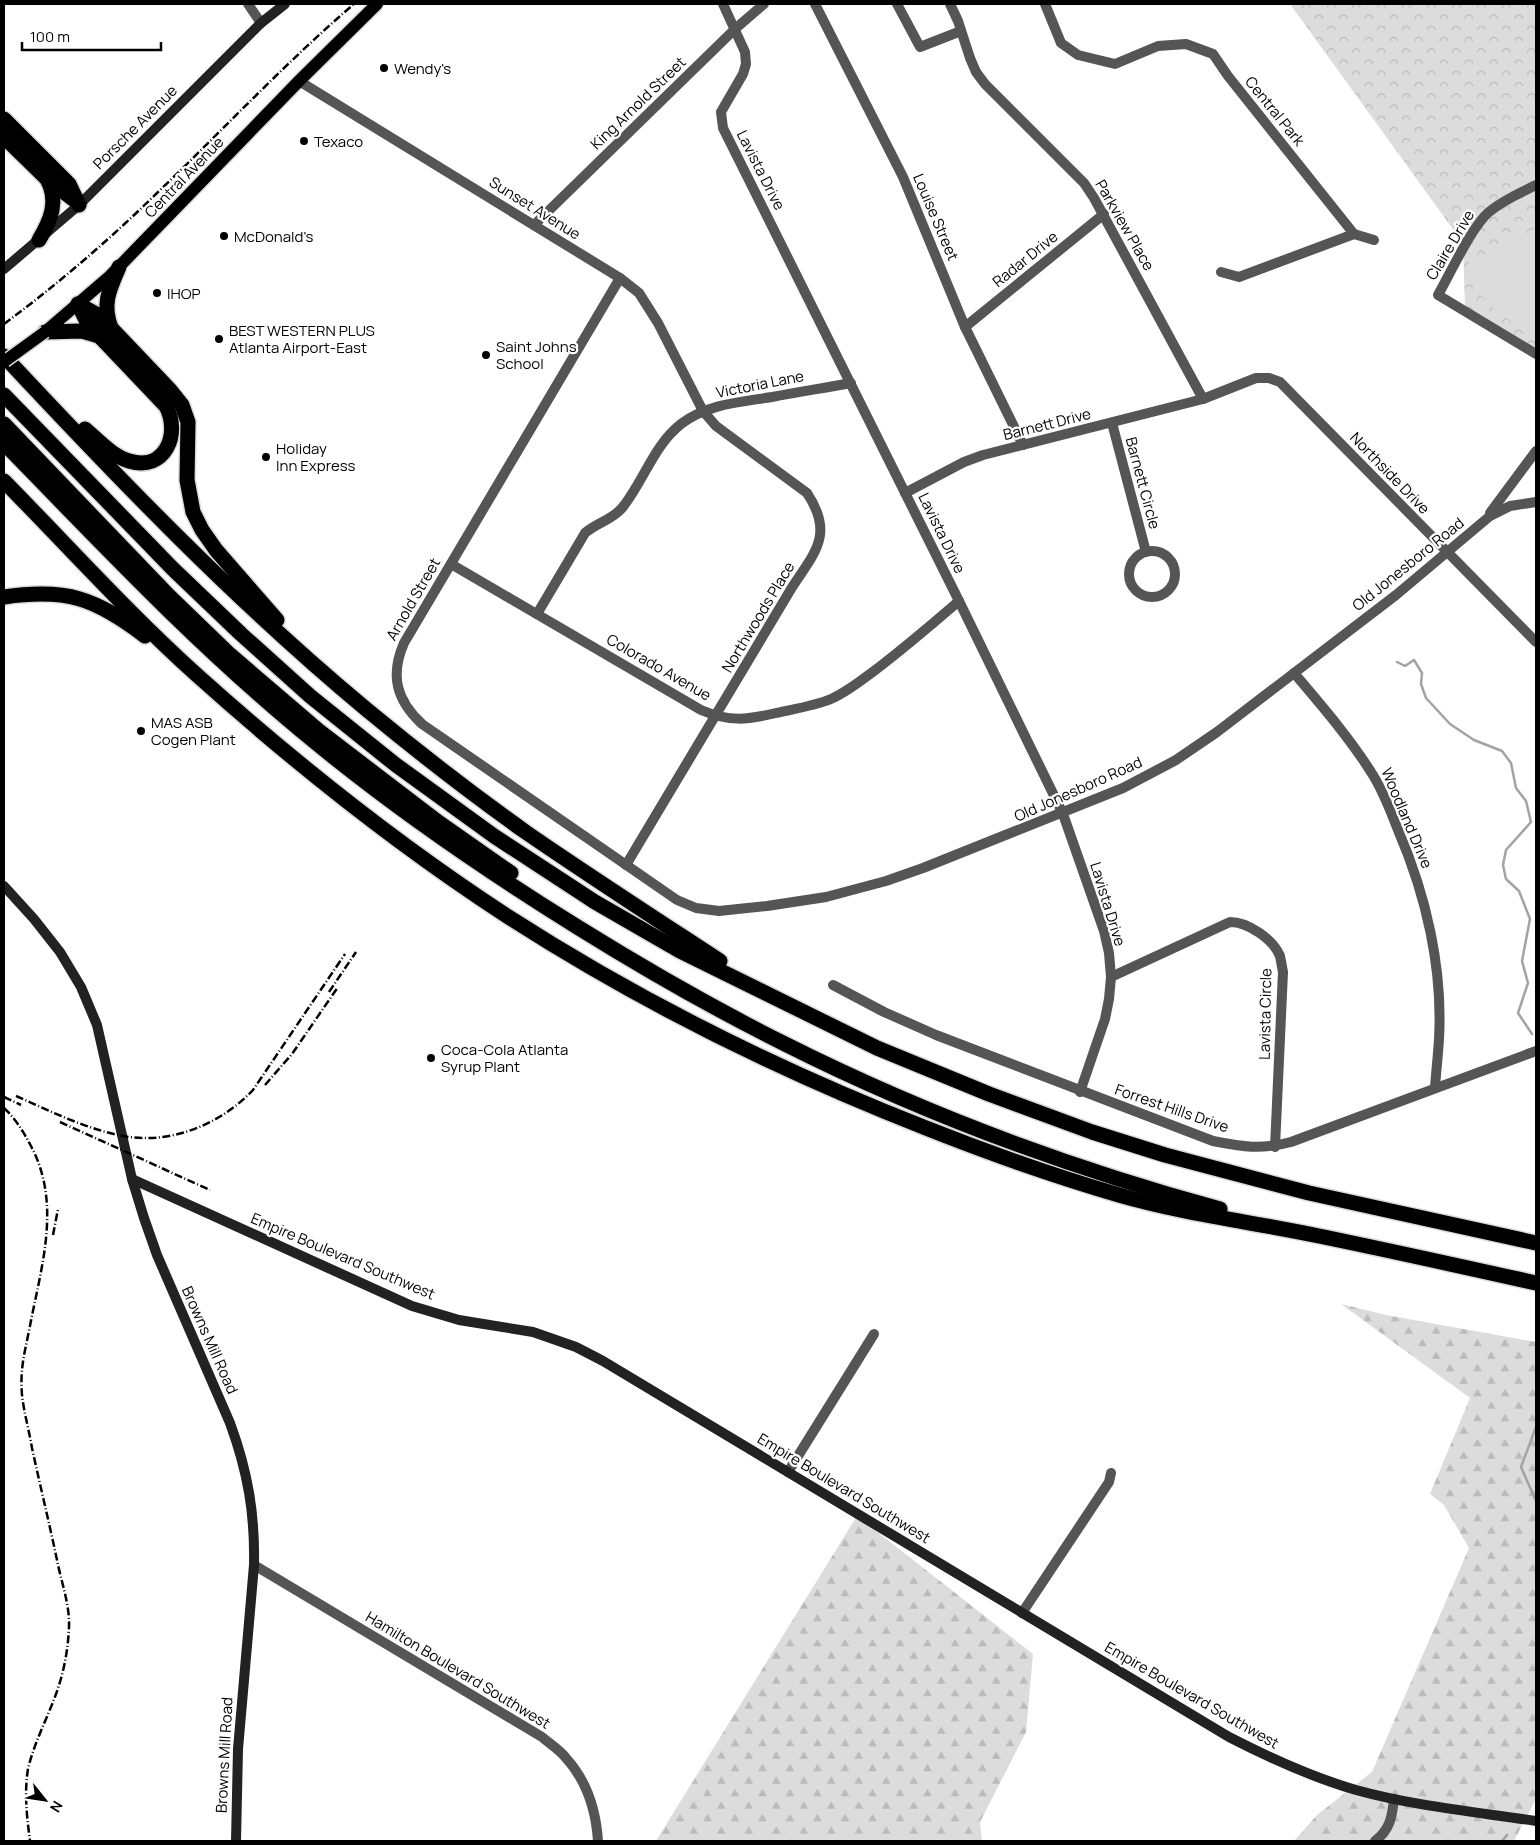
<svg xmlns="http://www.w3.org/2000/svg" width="1540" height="1845" viewBox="0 0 1540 1845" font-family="Manrope,sans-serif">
<defs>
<pattern id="forest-firs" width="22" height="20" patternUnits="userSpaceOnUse" patternTransform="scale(1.25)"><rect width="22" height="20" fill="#dcdcdc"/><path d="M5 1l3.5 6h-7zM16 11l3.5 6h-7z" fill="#bbb"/></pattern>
<pattern id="park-crowns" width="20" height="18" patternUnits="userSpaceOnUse" patternTransform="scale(1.25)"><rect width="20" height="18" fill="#dcdcdc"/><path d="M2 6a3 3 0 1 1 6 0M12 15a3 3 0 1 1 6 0" fill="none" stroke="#bbb"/></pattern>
</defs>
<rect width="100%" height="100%" fill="#fff"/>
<g fill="url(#forest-firs)">
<path d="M1341,1304L1386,1315L1536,1342V1799L1514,1841H1294L1317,1815L1372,1772L1469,1548L1444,1505L1430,1494L1470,1398Z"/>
<path d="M857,1516L1033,1654L1026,1732L980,1822L982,1841H656Z"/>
</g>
<path fill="url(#park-crowns)" d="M1290,4H1536V351L1465,310L1463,243Z"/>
<path fill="#dcdcdc" d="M1536,228V331L1515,325L1491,306L1471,283L1468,263Z"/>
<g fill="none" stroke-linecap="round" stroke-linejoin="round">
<g stroke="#a3a3a3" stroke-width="2.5">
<path d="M1397,662L1405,666L1414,660L1422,673L1421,684L1426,698L1450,724L1474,740L1502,751L1511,763L1516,788L1526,801L1531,822L1506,850L1503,865L1506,879L1519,891L1530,919L1522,961L1528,983L1518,1013L1532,1034"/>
<path d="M1536,1427L1521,1467L1536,1501"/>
<path d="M1502,1841L1507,1835"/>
</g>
<defs>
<path id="primary" d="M45,332L110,276L299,81L377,4"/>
<g id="highway">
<path d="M4,119L69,184L79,205"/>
<path d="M4,137L46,178L73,199"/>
<path d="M39,240C51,220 59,201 47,179"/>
<path d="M78,304L98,315L111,328L170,390L182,405L188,422L187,480L193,512L202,530L216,550L277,620"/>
<path d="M78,304L88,324L166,406C181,434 165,472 129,461C112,456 98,440 85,429"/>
<path d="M111,328C102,304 109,290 119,267"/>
<path d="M45,332L82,331L99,336"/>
<path d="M4,356C119,479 236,601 366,709C418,752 472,794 527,833C591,877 656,919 720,961"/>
<path d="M4,395L173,569L241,634L310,696L396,765L494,836L595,902L680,951L877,1048L989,1094L1092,1132L1165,1155L1309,1193L1536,1243"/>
<path d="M4,424L169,596L228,653L319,731L438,822L511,873"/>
<path d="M4,443C104,546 203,651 315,742C398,810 487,871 579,928C645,969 713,1008 783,1043C922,1113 1070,1168 1220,1209"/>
<path d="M4,481C68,546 130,615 198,676C295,763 398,845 507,916C639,1001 780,1071 926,1128C989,1153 1054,1176 1119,1195C1185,1214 1252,1222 1319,1236C1392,1251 1464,1267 1536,1283"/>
<path d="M4,597C67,588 95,598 145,636"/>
</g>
</defs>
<use href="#primary" stroke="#dbdbdb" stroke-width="15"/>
<use href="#highway" stroke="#dbdbdb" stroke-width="18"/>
<g stroke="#555" stroke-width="10">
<path d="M248,4L261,23"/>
<path d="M723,4L745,52L746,64L743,74L721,112L723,128L959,601L1063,814L1104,931L1109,953L1111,977L1109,999L1105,1019L1080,1092"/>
<path d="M815,4L903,177L965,327L1023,445"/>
<path d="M897,4L920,47L961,31"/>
<path d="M950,4L958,21L970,58L976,72L985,84L1084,183L1094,198L1203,399"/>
<path d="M1045,4L1061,43L1078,55L1115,64L1158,46L1186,44L1213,54L1228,76L1354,234"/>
<path d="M299,81L620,278L639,293L658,323L703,411L716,426L807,493C835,535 814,553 791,589L626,865"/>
<path d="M1536,185C1520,193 1503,200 1489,212C1472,226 1450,274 1438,295L1536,354"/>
<path d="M534,225L735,29L764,4"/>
<path d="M1354,234L1374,240"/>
<path d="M1221,272L1239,277L1354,234"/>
<path d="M620,278L404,643C390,675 396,700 422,724L677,900L696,908L719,911L767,906L826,897L886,881L923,868L1123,788L1176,760L1217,732L1396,595L1490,516L1510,506L1536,502"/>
<path d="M965,327L1104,214"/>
<path d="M1112,423L1146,552"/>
<path d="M905,493L964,462L983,455L1203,399L1256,378H1269L1280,382L1536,642"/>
<path d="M1490,516V513L1536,451"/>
<circle cx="1152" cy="574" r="23"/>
<path d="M451,564L701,710C729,722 747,720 776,713C794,709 814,706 831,699C845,693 858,683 870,674C901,651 930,626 959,601"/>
<path d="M537,614L585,533C596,523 612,520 622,508C644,481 653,446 681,424C707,404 741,402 772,397C798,392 824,388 851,383"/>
<path d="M1294,673C1321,705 1349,737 1371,772C1383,790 1390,810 1398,830C1426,895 1443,968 1439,1039C1438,1056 1436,1072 1435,1088"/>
<path d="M1111,977L1230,922C1248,922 1273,939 1280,956C1281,961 1282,967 1283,972L1275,1147"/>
<path d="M833,985L884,1012L936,1035L1213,1141C1243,1147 1261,1150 1291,1142L1536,1051"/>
<path d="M788,1472L874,1334"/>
<path d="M254,1565L542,1737C550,1744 560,1750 566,1758C587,1781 596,1811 598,1841"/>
<path d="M1022,1613L1109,1482L1111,1473"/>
<path d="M1375,1841C1390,1830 1392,1817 1394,1799"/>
</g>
<g stroke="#222" stroke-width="10">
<path d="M4,269L79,205L261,23L285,4"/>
<path d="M4,886L34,919L60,952L81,987L97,1025L132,1179L144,1218L157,1255L230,1423C248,1472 255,1514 254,1565L238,1749L236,1841"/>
<path d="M132,1179L412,1306L459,1320L533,1332L576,1347L603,1361L1229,1737C1270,1758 1311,1777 1356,1790C1414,1806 1476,1812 1536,1821"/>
</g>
<use href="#primary" stroke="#000" stroke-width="12"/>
<use href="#highway" stroke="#000" stroke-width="15"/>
<g stroke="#000" stroke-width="2.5" stroke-dasharray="8 2.5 1 2.5" stroke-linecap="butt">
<path d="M4,324C58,284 109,240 157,193C223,130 285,63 354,4"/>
<path d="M329,992L356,952"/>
<path d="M265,1085L292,1054L338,987"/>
<path d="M16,1096C50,1111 86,1129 123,1136C171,1145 221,1124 253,1090L345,954"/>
<path d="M4,1097L21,1105"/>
<path d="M4,1108C17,1120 26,1136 34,1152C61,1210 40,1271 29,1331C24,1355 20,1370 22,1395C24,1413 29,1430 32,1448C40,1485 49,1522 57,1560C61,1581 70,1605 69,1627C68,1650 64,1672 56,1694C47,1719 34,1743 28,1769C24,1793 27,1818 30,1841"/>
<path d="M60,1122L210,1190"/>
<path d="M53,1235L58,1209"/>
</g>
<defs>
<path id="primary-bridge" d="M5,361L45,332"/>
</defs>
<use href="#primary-bridge" stroke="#dbdbdb" stroke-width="15" stroke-linecap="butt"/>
<use href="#primary-bridge" stroke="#000" stroke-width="12"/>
</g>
<g fill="#000" stroke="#fff" stroke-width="2">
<circle cx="384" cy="68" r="5"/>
<circle cx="304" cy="141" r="5"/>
<circle cx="224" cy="236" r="5"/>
<circle cx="157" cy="293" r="5"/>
<circle cx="219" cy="339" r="5"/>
<circle cx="486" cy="355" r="5"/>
<circle cx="266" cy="457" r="5"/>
<circle cx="141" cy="731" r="5"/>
<circle cx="431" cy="1058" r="5"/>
</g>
<g text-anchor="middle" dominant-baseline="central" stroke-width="4.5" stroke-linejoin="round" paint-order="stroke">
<g font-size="15" fill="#000" stroke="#fff" text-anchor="start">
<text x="394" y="68">Wendy's</text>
<text x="314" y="141">Texaco</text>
<text x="234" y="236">McDonald's</text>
<text x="167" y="293">IHOP</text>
<text x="229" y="330">BEST WESTERN PLUS<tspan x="229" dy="17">Atlanta Airport-East</tspan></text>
<text x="496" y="346">Saint Johns<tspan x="496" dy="17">School</tspan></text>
<text x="276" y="448">Holiday<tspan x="276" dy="17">Inn Express</tspan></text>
<text x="151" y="722">MAS ASB<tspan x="151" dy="17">Cogen Plant</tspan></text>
<text x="441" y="1049">Coca-Cola Atlanta<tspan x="441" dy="17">Syrup Plant</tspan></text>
</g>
<g font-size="15" fill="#000" stroke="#fff">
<text transform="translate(638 103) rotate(-44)">King Arnold Street</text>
<text transform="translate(1275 111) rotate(51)">Central Park</text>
<text transform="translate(135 127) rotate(-45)">Porsche Avenue</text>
<text transform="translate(761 170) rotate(63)">Lavista Drive</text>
<text transform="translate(184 177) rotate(-46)">Central Avenue</text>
<text transform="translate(535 208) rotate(32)">Sunset Avenue</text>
<text transform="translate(936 217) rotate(67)">Louise Street</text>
<text transform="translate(1125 225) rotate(60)">Parkview Place</text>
<text transform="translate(1450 245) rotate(-59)">Claire Drive</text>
<text transform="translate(1025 259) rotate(-39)">Radar Drive</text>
<text transform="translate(760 384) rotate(-11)">Victoria Lane</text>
<text transform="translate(1047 424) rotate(-14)">Barnett Drive</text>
<text transform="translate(1390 473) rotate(46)">Northside Drive</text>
<text transform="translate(1143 483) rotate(75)">Barnett Circle</text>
<text transform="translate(942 533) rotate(64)">Lavista Drive</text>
<text transform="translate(1408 564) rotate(-39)">Old Jonesboro Road</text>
<text transform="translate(413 599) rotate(-60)">Arnold Street</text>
<text transform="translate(758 617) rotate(-59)">Northwoods Place</text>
<text transform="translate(659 667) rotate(30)">Colorado Avenue</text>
<text transform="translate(1078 789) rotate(-24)">Old Jonesboro Road</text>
<text transform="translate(1407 818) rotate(67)">Woodland Drive</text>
<text transform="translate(1108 904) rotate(73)">Lavista Drive</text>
<text transform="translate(1265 1014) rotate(-89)">Lavista Circle</text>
<text transform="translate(1172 1108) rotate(19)">Forrest Hills Drive</text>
<text transform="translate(343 1256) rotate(23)">Empire Boulevard Southwest</text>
<text transform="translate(210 1340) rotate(66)">Browns Mill Road</text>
<text transform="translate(844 1488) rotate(31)">Empire Boulevard Southwest</text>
<text transform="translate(458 1670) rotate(31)">Hamilton Boulevard Southwest</text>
<text transform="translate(1192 1695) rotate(30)">Empire Boulevard Southwest</text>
<text transform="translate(224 1755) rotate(-87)">Browns Mill Road</text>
</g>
</g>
<rect width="1540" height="1845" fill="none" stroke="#000000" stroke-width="10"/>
<g transform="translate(45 1800) rotate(120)" stroke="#ffffff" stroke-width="4" paint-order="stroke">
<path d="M0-4L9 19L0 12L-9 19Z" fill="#000000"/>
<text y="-8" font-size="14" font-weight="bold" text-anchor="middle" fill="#000000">N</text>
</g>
<path d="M22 42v8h139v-8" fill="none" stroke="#000000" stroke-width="2.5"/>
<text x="30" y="42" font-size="15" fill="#000000" stroke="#ffffff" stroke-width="4" paint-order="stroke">100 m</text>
</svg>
